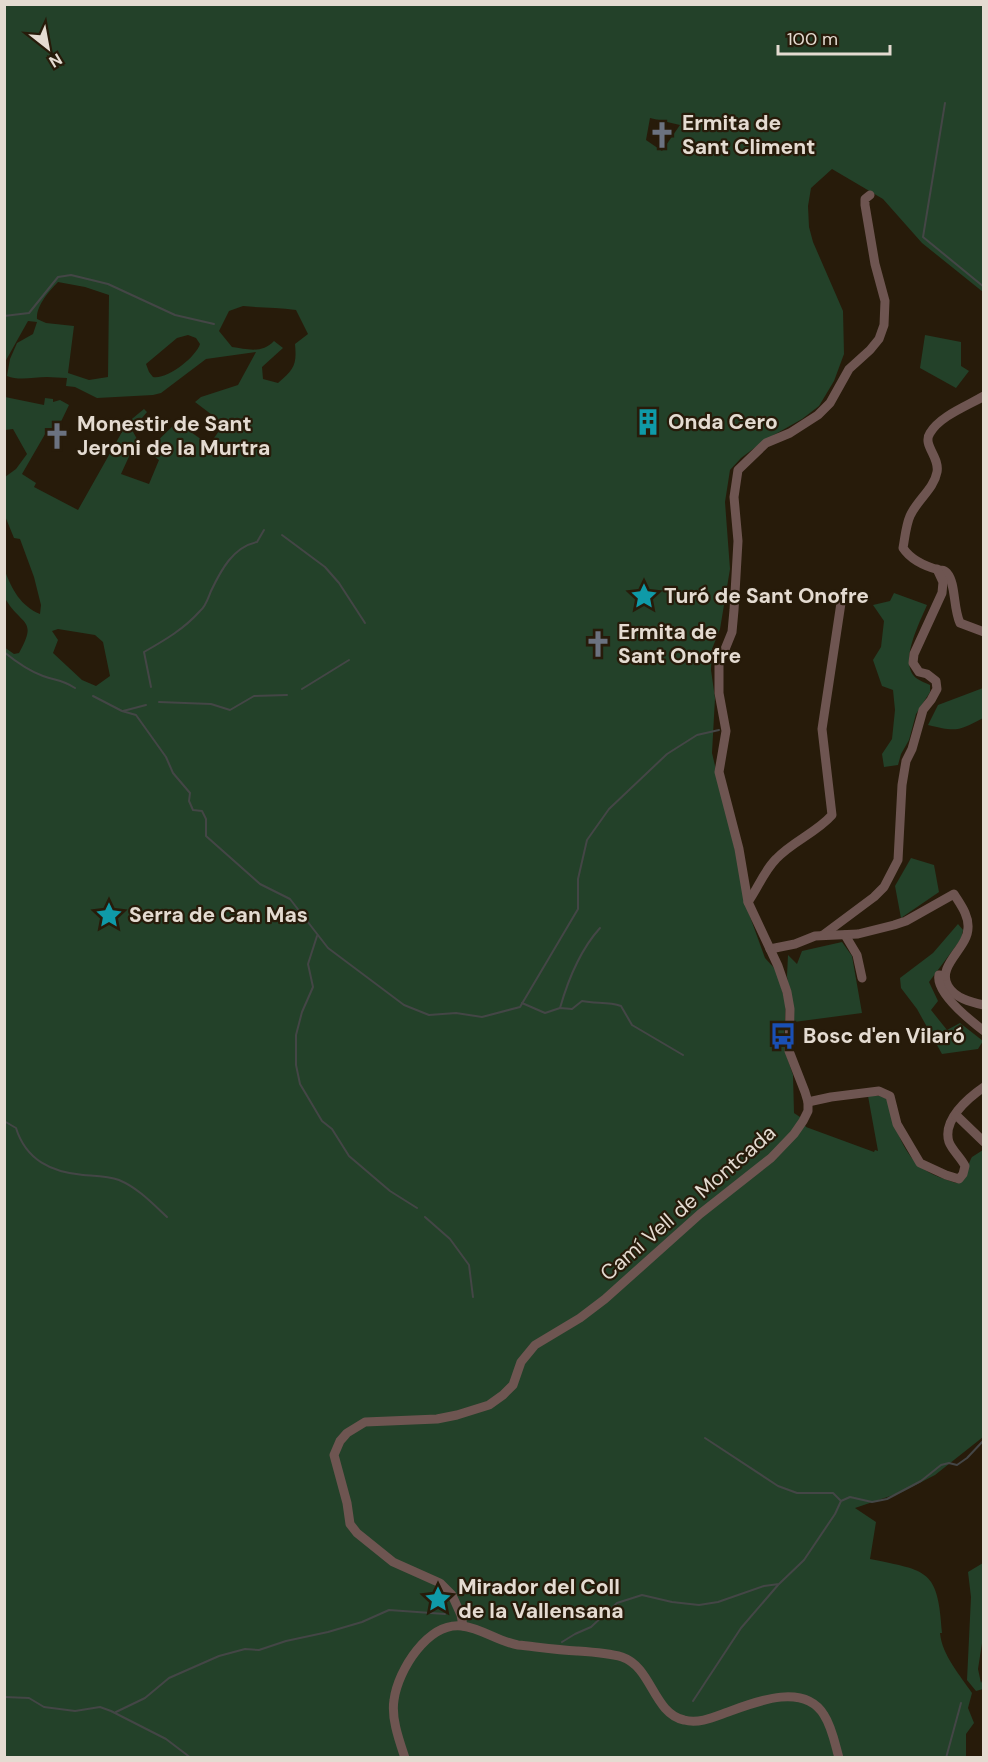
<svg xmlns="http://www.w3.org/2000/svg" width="988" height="1762" viewBox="0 0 988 1762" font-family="'DM Sans',sans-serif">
<rect width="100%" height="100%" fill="#271b0a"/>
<g fill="#234129" fill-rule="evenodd">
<path d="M5,5H983V292L922,243L883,199L832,169L811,188L808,206L809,227L813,242L843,311L844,354L834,381L819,406L802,419L765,440L741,458L730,470L725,502L730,569L720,629L712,649L711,670L715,698L712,753L740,871L744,900L765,958L776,970L786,1004L784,1037L786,1054L793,1075L794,1113L800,1117L806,1127L874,1152L875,1150L878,1151L868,1096H880L887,1099C893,1122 902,1152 921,1167C930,1175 945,1179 956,1183C969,1177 966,1167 972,1157L983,1150V1437L935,1475L902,1492L855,1508L876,1522L870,1559C928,1571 938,1569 942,1633H940C942,1655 960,1675 972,1693L968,1708L974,1723L966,1734V1757H5L4,647L14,654L19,653C38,619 22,626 6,600C2,593 5,580 5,571C12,590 21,606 40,614L41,605L34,577L20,539L14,538L5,516V477L16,469L27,454L13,429L5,430V397L44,405L45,398L53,399V402L60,400L69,405L56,432L48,429L22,474L36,483L34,487L78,510L127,423L144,409L147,412L132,430L137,439L121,474L149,484L159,460L147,451L177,422L209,445L224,424L195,402L201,397L238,385L256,352L206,359L161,393L153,395L97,398L75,387L66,386L67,378C60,378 53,377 47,377C34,377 19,381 7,376L10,359L17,343L33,334L37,322L28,321L5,362ZM650,118L680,125L662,151L646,140ZM58,282L85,287L109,295L108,377L89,380L68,373L74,326L46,323L37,319C36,306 49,291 58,282ZM243,306C261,308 278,307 296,310L308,334L295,344C297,365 294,369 278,383L263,379L262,367L283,348L274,341C262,354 247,349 232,347L219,331L229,311ZM188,335L196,338L200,344C196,357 167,380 153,377L149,372L146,364L177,338ZM58,629L95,635L103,642L110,676L96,686L82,680L53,653L58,640L52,631Z"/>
<path d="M925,335L961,342V366L969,371L956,388L920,368Z"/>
<path d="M894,593L927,605C920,622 898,663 916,678C920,681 926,683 930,685V692L916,714L909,740L901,754L898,765L884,767L882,754L892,739L895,710L893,690L882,686L873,660L881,647L884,621L873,605L890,601Z"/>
<path d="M983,688V718C959,731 956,732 928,725L938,705Z"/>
<path d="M911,858L934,865L939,892L901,918L895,886Z"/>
<path d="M958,924L963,930L961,939L929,982L938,1001L931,1010L947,1030L960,1023L983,1041L978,1049L942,1054L917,1009L901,988L900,978L933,953Z"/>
<path d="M842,942L852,956L862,1013L794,1022L787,976L788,955L797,964L802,951Z"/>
<path d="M983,1563L984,1630L978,1669L981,1683L983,1679V1689L976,1691L967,1680L971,1597L968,1572Z"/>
</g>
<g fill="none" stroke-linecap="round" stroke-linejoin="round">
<g stroke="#444646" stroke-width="2">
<path d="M945,103L923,237L984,287"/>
<path d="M4,316L29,313L58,277L71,275L108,284L175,315L214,324"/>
<path d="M282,535L325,567L339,583L365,623"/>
<path d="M4,652C15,661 29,671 43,676C56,681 61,679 75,688"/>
<path d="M151,687L144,652C165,640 184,629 200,611C206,606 208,598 211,591C221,570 233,547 257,542L264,530"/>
<path d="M302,689L349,660"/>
<path d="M93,696L122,711L136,715L166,757L173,773L190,793L189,801L193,810L202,811L206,819V836L260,884L290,899L328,948L404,1005L429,1015L456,1013L482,1017L520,1007L578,909V879L587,840L609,809L667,754L697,735L719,730"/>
<path d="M159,702L211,704L230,710L254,696L287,695"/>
<path d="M123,711L146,705"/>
<path d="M317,936L308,964L313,987L302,1012L296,1035V1065L300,1084L322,1121L332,1129L349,1156L390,1191L417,1208"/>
<path d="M522,1003L545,1013L560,1008L572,1009L582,1001C596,1004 608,1001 621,1006L632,1025L683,1055"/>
<path d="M560,1008C568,980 581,949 600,928"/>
<path d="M4,1121L16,1128C26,1160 51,1172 83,1175C95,1176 108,1176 119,1180C138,1188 152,1203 167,1217"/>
<path d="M425,1217L450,1239L469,1265L473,1297"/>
<path d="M705,1438L778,1486L797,1493H833L840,1500"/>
<path d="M562,1642L575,1634L591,1627L617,1603L642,1595L672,1602L699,1605L718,1602L764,1586L779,1584L804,1560L835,1514L841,1501L850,1497L872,1502L887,1499L921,1481L941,1465L949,1463L957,1465L967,1458L984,1440"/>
<path d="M4,1697L29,1698L44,1707L75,1711L100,1707L111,1711L166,1739L191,1758"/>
<path d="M693,1701L741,1628L778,1585"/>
<path d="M116,1712L145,1698L169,1678L219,1656L245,1649L259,1650L286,1641L328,1632L362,1622L389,1610L445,1614"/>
<path d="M946,1758L961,1703"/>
</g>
<g stroke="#6e5551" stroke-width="9">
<path d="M984,396C967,406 940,416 930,433C922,445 940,457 937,472C934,489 917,500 910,516C906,525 905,537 903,548C911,560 924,566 939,570C944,571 943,569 947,573C956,583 953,608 960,623L984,632"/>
<path d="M748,902C758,888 764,871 776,859C793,841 816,833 832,815L822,729L841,603"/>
<path d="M823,935L874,897L884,887L898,860L902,785L906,761L912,749L923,710L931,700L937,689L936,681L927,674L919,672L913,663L914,654L942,593L943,582L937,569"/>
<path d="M845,935L857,955L862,978"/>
<path d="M770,949L795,944L815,936L858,934L894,925L906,921L954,894C960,904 969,915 968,928C968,948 936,966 948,986C955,998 970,1002 984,1005"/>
<path d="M945,976L939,975C935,993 971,1021 984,1031"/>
<path d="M808,1102L831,1097L879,1091L890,1096L897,1124L920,1163L946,1175L959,1179L963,1174L965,1166C961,1158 952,1150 949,1142C942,1120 968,1098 984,1087"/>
<path d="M956,1115L984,1142"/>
<path d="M463,1626L461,1615L452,1595L440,1583L393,1562L357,1533L350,1524L347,1503L334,1455L340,1441L347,1433L365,1422L437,1419L457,1415L489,1405L503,1395L513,1385L521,1362L535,1345L580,1318L605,1299L700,1214L771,1158L794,1134L803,1121L808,1111V1102L805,1092L789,1051L790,1009L787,992L778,966L748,902L739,849L719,772L726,731L719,693V664L732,632L734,610L738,541L734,497L738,470L766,443L790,433L818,415L830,403L849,369L870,350L879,339L884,325L885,301L875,264L865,205V199L870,195"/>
<path d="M405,1758C399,1740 391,1718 394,1700C398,1670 428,1622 462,1626C481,1628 499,1642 518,1645C537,1647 557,1650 577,1651C592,1652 608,1653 622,1657C652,1667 653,1713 684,1720C699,1724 714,1717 728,1712C755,1702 804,1682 824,1715C832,1727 835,1744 839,1758"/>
</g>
</g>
<defs>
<symbol id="church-bare" viewBox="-9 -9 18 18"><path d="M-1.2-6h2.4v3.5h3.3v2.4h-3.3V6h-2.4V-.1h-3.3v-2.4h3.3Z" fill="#6b7280" stroke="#271b0a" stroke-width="2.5" paint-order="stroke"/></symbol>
<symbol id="building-bare" viewBox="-9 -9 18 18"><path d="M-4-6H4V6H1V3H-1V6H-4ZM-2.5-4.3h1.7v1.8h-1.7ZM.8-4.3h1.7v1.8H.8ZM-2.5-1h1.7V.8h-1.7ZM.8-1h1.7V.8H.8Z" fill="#0f9aa8" stroke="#271b0a" stroke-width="2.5" paint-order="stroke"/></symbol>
<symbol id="sight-bare" viewBox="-9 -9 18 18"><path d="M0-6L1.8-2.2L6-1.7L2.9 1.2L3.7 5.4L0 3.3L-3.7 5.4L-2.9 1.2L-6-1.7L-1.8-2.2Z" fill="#0f9aa8" stroke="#271b0a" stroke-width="2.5" paint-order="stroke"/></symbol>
<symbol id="bus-bare" viewBox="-9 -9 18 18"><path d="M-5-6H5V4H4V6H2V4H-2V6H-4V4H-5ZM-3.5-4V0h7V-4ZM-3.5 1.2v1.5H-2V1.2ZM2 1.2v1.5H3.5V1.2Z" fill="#1a4fb4" stroke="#271b0a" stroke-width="2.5" paint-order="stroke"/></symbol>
</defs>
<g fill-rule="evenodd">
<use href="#church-bare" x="643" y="116" width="38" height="38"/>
<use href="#building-bare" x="629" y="403" width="38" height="38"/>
<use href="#church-bare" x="38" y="417" width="38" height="38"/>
<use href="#sight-bare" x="625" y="577" width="38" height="38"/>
<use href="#church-bare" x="579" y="625" width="38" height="38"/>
<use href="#sight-bare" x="90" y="896" width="38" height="38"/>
<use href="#bus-bare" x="764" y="1017" width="38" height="38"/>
<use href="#sight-bare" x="419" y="1580" width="38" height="38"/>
</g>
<g text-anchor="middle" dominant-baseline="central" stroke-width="4.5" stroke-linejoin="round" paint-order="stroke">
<g font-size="21" font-weight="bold" fill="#e4dbd1" stroke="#271b0a" text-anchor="start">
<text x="682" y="123">Ermita de<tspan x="682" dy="24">Sant Climent</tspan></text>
<text x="668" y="422">Onda Cero</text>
<text x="77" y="424">Monestir de Sant<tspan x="77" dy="24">Jeroni de la Murtra</tspan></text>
<text x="664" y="596">Turó de Sant Onofre</text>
<text x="618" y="632">Ermita de<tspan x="618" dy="24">Sant Onofre</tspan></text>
<text x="129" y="915">Serra de Can Mas</text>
<text x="803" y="1036">Bosc d'en Vilaró</text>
<text x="458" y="1587">Mirador del Coll<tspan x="458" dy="24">de la Vallensana</tspan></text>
</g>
<g font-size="21" fill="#e4dbd1" stroke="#271b0a">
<text transform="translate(688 1203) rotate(-41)">Camí Vell de Montcada</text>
</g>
</g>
<rect width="988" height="1762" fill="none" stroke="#e4dbd1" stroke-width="12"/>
<g transform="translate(48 48) rotate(149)" stroke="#271b0a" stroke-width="4.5" paint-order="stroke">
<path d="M0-4.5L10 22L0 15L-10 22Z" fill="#e4dbd1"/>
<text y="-9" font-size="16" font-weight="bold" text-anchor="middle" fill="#e4dbd1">N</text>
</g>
<path d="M778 45v9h112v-9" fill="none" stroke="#e4dbd1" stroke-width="3"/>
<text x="787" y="45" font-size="18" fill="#e4dbd1" stroke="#271b0a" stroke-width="4.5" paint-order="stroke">100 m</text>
</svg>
